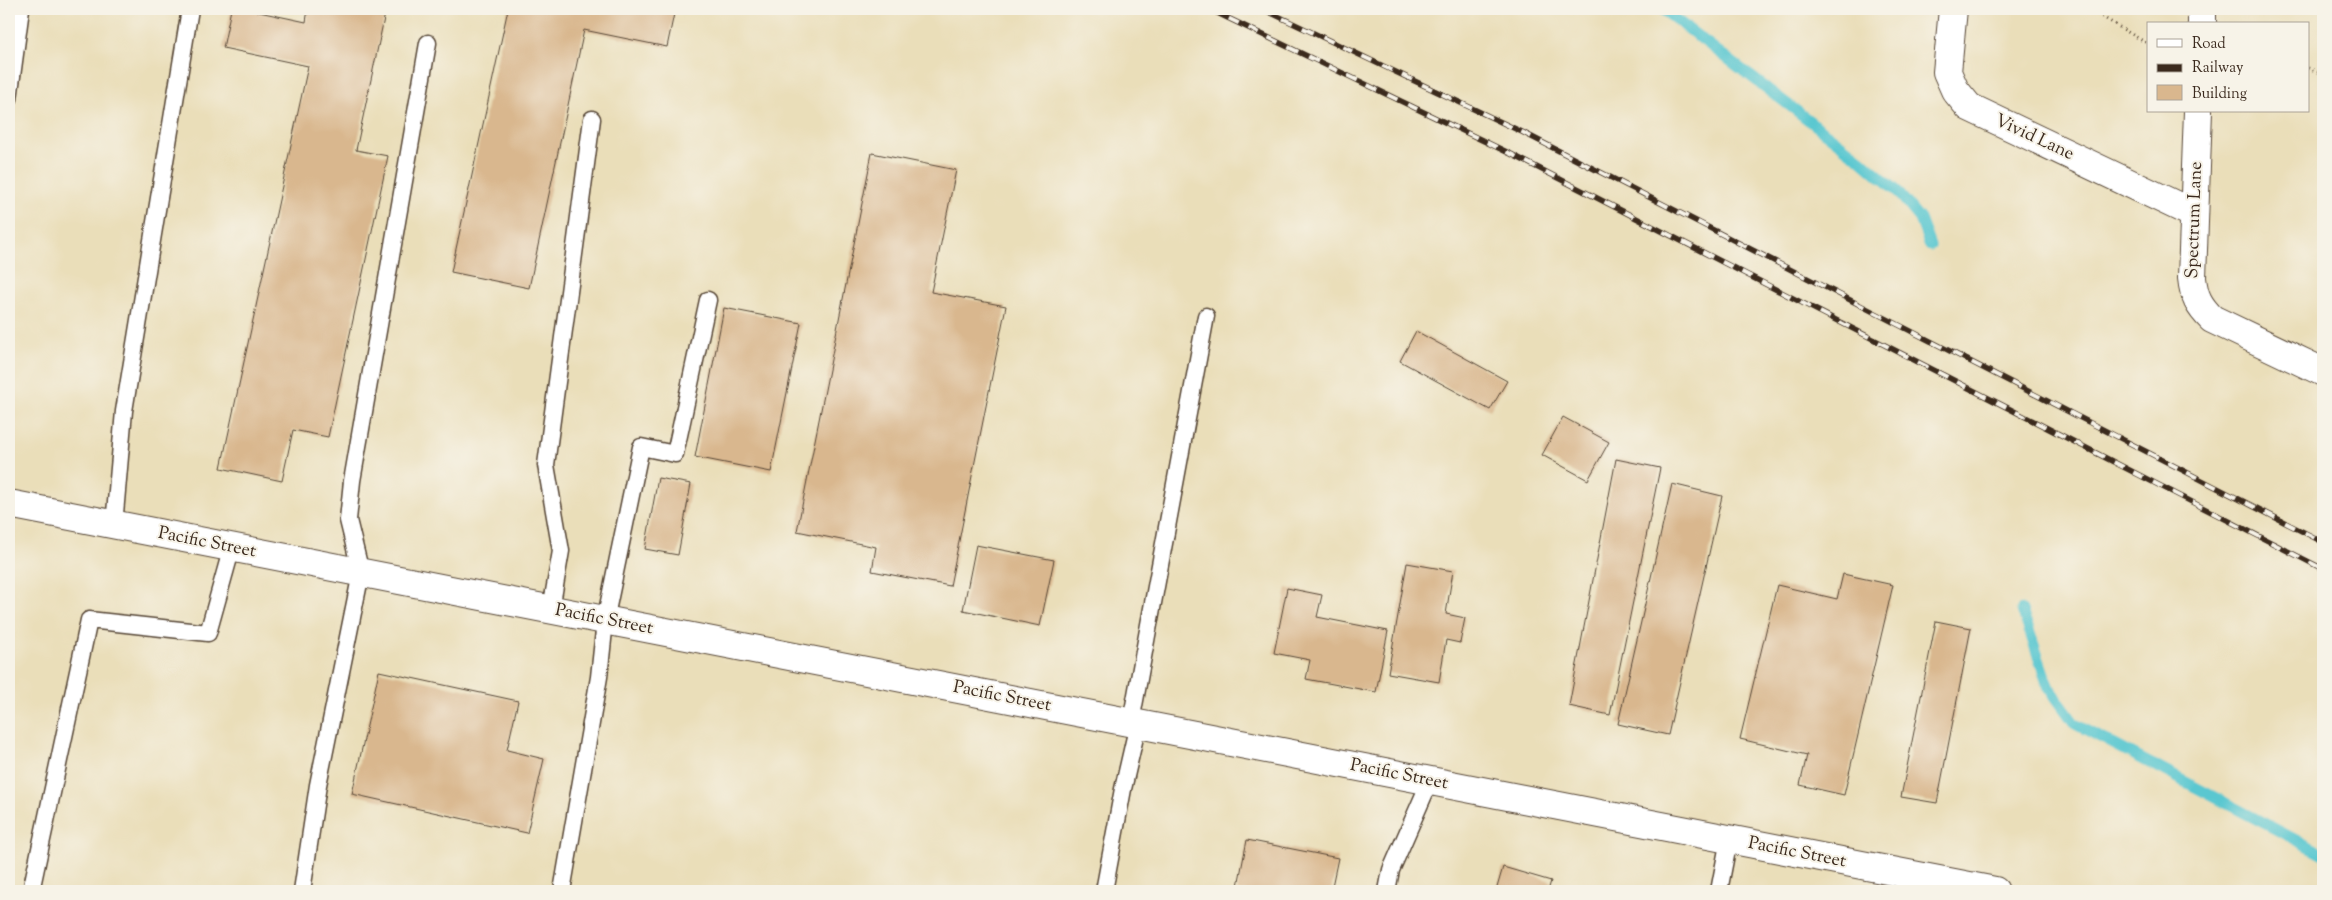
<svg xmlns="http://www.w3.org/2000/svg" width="2332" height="900" viewBox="0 0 2332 900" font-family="'Sorts Mill Goudy',serif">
<rect width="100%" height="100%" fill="#f7f3e8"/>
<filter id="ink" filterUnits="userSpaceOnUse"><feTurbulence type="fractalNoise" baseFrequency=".02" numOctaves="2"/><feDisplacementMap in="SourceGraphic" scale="10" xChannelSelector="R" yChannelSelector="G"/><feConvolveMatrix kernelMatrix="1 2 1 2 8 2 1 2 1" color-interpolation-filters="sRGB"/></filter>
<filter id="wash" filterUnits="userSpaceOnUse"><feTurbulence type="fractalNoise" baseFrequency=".0096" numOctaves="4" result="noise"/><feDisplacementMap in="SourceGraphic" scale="20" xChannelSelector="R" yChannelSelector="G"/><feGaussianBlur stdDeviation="1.12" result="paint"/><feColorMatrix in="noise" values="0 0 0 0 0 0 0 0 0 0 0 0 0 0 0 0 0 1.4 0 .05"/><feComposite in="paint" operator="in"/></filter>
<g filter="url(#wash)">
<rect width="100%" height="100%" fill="#eadeb9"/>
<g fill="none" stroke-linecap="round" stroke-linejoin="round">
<g stroke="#5ac7d0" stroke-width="11">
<path d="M1662,9L1860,159L1897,191L1920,219L1930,246"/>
<path d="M2022,610L2049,688L2075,724L2323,854"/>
</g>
</g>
<g id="blocks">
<g fill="#d9b78e">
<path d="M231,9H245L306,22L308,9H386L356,150L388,156L328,437L293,430L282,481L221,468L308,66L223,48Z"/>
<path d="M508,9H675L667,47L584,30L529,288L451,272Z"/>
<path d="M872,153L956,170L931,292L1006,306L950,586L872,571L876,547L797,531Z"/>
<path d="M724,308L801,323L771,472L695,457Z"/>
<path d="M1416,331L1507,381L1490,410L1400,361Z"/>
<path d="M1563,417L1609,442L1588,480L1542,455Z"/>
<path d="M1616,459L1660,468L1610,715L1569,706Z"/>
<path d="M658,478L691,484L678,555L645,549Z"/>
<path d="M1672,484L1722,496L1668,735L1618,724Z"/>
<path d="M976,545L1054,560L1040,626L963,610Z"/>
<path d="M1407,563L1453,571L1446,614L1465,618L1460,643L1446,640L1439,682L1388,673Z"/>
<path d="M1843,574L1893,585L1844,795L1800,785L1807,755L1740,739L1777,585L1837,599Z"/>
<path d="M1287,588L1322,595L1317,617L1388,631L1376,692L1306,679L1310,660L1274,653Z"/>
<path d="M1936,621L1971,628L1937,803L1901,797Z"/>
<path d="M379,671L518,701L507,750L544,759L527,833L352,794Z"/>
<path d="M1247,840L1338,858L1331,891H1237Z"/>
<path d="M1503,867L1551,881L1548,891H1496Z"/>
</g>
</g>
</g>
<g filter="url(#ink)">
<use href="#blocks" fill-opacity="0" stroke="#554535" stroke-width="1"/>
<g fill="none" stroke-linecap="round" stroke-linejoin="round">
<defs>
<g id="service">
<path d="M9,99L21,9"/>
<path d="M114,525L124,411L190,9"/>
<path d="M551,609L561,551L546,465L592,119"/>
<path d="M1131,722L1206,316"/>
<path d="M31,891L89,620L208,633L232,547"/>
<path d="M302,891L318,785L361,573L348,520L352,481L428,43"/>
<path d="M562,891L599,677L605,621L641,447L675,454L708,300"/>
<path d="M1104,891L1123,789L1138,724"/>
<path d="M1387,891L1391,870L1430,781"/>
<path d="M1719,891L1729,839"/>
</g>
<g id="minor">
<path d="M1953,9L1947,72L1955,90L1969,107L2194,214"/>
<path d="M2202,24V9"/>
<path d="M2198,111L2192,278C2194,297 2199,306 2212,319L2323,372"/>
<path d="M9,504L1995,891"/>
</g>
</defs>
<use href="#service" stroke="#554535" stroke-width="19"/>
<use href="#minor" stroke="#554535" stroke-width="30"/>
<g stroke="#554535" stroke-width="3" stroke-dasharray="1 4" stroke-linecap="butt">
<path d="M2089,9L2148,44"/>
<path d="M2308,68L2323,74"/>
</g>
<use href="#service" stroke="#fff" stroke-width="16"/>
<use href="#minor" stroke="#fff" stroke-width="28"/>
<defs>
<g id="rail">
<path d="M1209,9L1511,154L2323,569"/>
<path d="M1263,9L1522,132L2323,542"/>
</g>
</defs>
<use href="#rail" stroke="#3b2a1e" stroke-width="5.5"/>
<use href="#rail" stroke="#f7f3e8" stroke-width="4" stroke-dasharray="11" stroke-linecap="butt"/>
</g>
</g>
<g text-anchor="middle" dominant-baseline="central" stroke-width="4" stroke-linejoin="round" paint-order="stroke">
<g font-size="18" fill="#3b2a1e" stroke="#f7f3e8">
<text transform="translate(2034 138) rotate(25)">Vivid Lane</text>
<text transform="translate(2195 220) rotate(-88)">Spectrum Lane</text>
<text transform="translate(207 543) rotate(11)">Pacific Street</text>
<text transform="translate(604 620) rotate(11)">Pacific Street</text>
<text transform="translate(1002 697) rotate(11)">Pacific Street</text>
<text transform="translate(1399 775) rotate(11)">Pacific Street</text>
<text transform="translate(1797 853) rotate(11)">Pacific Street</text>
</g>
</g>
<rect width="2332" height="900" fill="none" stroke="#f7f3e8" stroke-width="30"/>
<rect x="2147" y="22" width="162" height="90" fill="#f7f3e8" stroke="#aca397"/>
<rect x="2157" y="39" width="25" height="8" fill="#ffffff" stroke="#aca397"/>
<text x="2192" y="48" font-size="15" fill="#3b2a1e">Road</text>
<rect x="2157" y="64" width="25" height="8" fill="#3b2a1e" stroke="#aca397"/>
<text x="2192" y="72" font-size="15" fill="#3b2a1e">Railway</text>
<rect x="2157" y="85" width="25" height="15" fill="#d9b78e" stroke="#aca397"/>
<text x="2192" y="98" font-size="15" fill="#3b2a1e">Building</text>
</svg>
